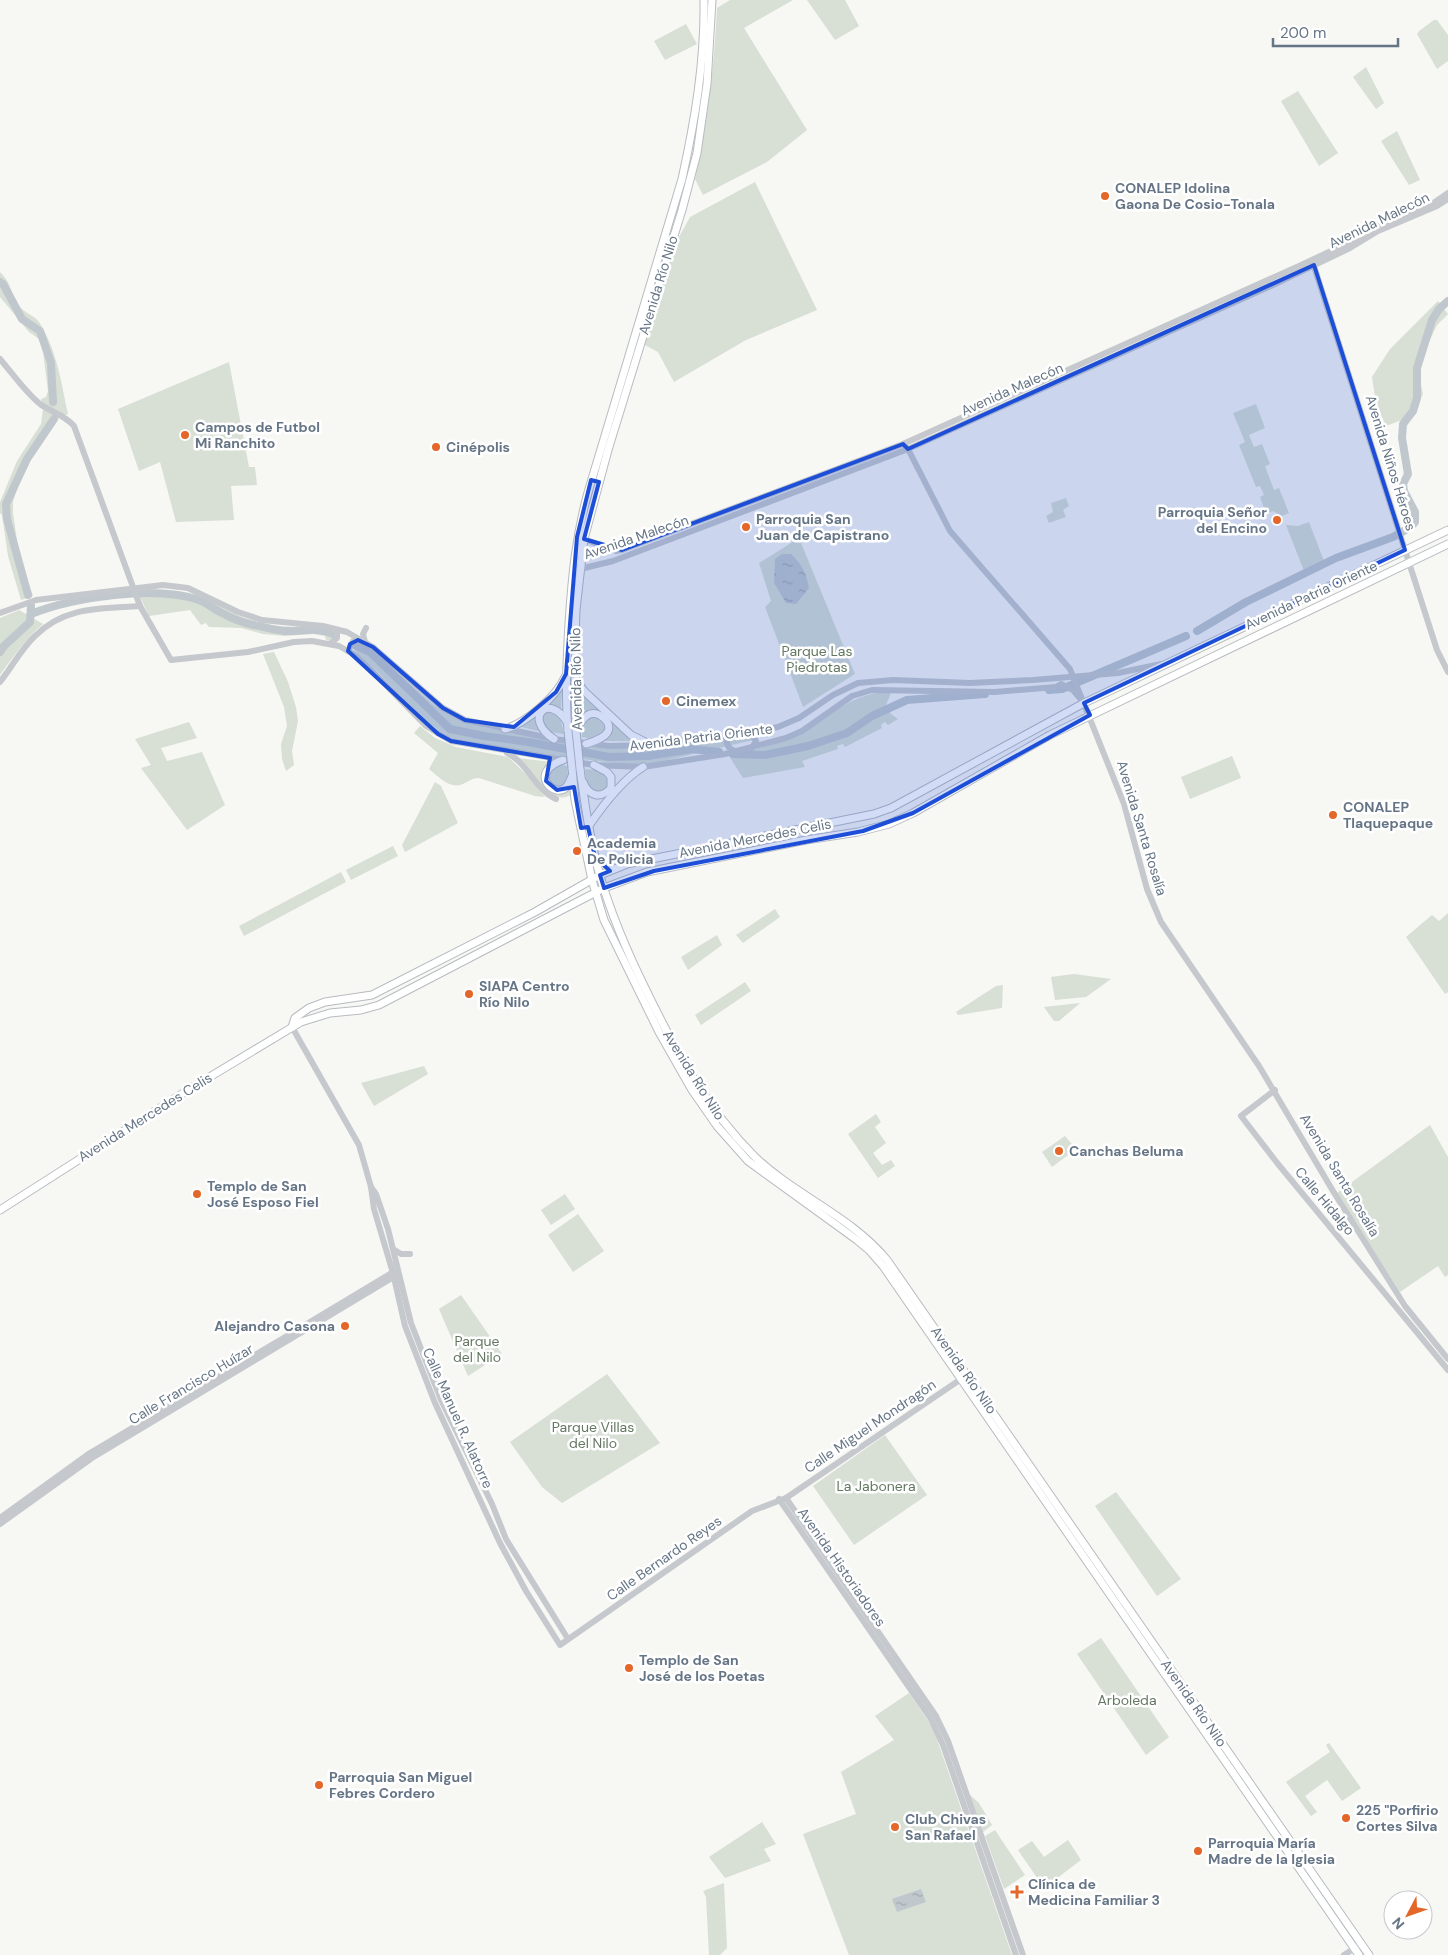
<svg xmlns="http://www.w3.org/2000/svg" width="1448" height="1955" viewBox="0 0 1448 1955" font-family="'DM Sans',sans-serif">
<defs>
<pattern id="water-ripples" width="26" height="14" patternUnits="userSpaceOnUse" patternTransform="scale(1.25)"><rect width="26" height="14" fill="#c0c8ce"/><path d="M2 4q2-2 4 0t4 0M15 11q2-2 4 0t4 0" fill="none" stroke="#a0a7ad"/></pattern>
</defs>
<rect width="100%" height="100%" fill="#f7f7f4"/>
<g fill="#d8dfd5">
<path d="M730,0H793L744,28L807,130L767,162L703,195L695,179C708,122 714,66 717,8Z"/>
<path d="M807,0H845L859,26L835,40Z"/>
<path d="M1434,20H1437L1448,35V61L1437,69L1417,34L1419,31Z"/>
<path d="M686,24L697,44L665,60L654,41Z"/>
<path d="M1366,67L1384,103L1376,109L1353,77Z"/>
<path d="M1298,91L1338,153L1319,166L1281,101Z"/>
<path d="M1397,131L1420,180L1409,185L1381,141Z"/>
<path d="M755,182L817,310L746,340L674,382L658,352L643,344L679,237L690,217Z"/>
<path d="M0,272C13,285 10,293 18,305C24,313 34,315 39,322C57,350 61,382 68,414L57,418L22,474L13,502V513L19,554L33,596L21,600L8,556L2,515L0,513V502L17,461L41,424L43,408L41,399L46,397L48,391L43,352L39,339L29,332L0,297Z"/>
<path d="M1438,301L1448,314L1437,325L1427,346L1418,371L1423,394L1411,418L1404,419L1386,426L1376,403L1372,377L1390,349Z"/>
<path d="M229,362L249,467H255L257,485L231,486L234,520L176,522L160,462L139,471L118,409Z"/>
<path d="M1256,404L1265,428L1249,435L1254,447L1262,444L1270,464L1265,466L1274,490L1279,488L1289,513L1282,516L1273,511L1266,514L1260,497L1264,495L1260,486L1256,487L1239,445L1245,442L1233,413Z"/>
<path d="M1066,498L1069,506L1063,510L1066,517L1049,523L1046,516L1053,512L1051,503Z"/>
<path d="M1309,522L1324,561L1304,571L1286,525L1298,526Z"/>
<path d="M799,538L855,674L803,707L765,607L771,601L759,563Z"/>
<path d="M178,591C210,598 237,620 271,625C291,629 318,623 335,635L331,641L326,640L325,636L313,634L285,636L263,634L241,628L209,627L206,623L201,625L190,610L149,616L140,597L149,596V592Z"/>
<path d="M19,610L43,624C25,639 13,657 0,675V618Z"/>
<path d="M354,643H363L434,705L465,722L487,728L616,747L756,734L758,739L659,762L630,765L534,753L452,738L422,719L377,671L353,649Z"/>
<path d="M274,652L288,682L296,707L298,721L292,751L294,765L286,771L282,759L281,744L287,726L284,707L263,654Z"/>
<path d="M562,689L561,708L547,705C537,714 531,722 542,732L521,727Z"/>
<path d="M578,689L638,741H604L608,737L611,725L590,711L584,713L580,719Z"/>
<path d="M877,693H891L886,705L891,714L898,719L888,725L885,722L881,725L882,728L845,747L843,744L837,746L838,749L802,761L805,767L743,778L729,756C753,750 777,744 799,734C827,721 844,698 877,693Z"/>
<path d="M553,712L560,717L564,734C549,732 547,733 541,718L546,713Z"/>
<path d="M594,716L602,719L605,724L604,733L593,739L582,737V726L590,717Z"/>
<path d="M189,722L197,738L161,748L167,761L202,752L225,805L187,830L141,768L151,765L135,739Z"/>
<path d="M420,726L435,738L456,747L508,757L529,777L545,797L535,796L479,778C471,778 467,783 460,785C449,788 436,775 429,769L438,753L414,733Z"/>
<path d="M1232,756L1241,778L1190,799L1181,777Z"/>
<path d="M518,758L551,762C537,772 541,786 556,793L565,792L571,786L572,794C552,809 530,772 518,758Z"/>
<path d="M557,764L567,766L568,776L563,786L557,788L549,782L548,773Z"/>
<path d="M585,769C596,770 606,769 608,782L605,789L598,793C587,787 586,781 585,769Z"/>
<path d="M435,782L441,786L458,823L405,852L402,845Z"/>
<path d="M393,846L398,856L351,880L346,870Z"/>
<path d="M341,872L346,882L244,936L239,926Z"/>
<path d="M775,909L780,917L743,943L736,935Z"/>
<path d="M1448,913V992L1445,994L1406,937L1432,915L1439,921Z"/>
<path d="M717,935L722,945L688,970L681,957Z"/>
<path d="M1074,974L1111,979L1086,997L1055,1000L1051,977Z"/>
<path d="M745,982L751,991L701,1025L695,1015Z"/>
<path d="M1003,985L1002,1008L958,1015L956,1012L996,986Z"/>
<path d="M1080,1003L1059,1021H1054L1044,1007Z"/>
<path d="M424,1066L428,1074L374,1106L361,1083Z"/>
<path d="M876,1114L881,1122L875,1127L886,1143L873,1153L882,1165L891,1160L895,1166L878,1178L848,1134Z"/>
<path d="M1430,1125L1448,1157V1275L1445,1277L1438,1266L1400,1292L1337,1193Z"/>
<path d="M1065,1136L1076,1149L1052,1167L1042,1152Z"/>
<path d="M565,1194L575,1209L551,1225L541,1210Z"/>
<path d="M578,1214L604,1251L573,1272L548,1235Z"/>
<path d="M461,1295L502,1354L468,1376L439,1309Z"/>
<path d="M607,1374L660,1443L562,1503L542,1487L510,1442Z"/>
<path d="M885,1435L927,1495L854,1545L813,1486Z"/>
<path d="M1116,1492L1181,1579L1157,1596L1095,1506Z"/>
<path d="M1101,1638L1169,1737L1146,1755L1077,1654Z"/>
<path d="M909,1693L933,1728L1012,1955H849L803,1834L856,1814L841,1772L894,1740L875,1716Z"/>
<path d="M1329,1743L1361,1788L1342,1801L1327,1780L1305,1796L1317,1812L1311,1816L1286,1782L1330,1752L1326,1745Z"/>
<path d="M969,1794L979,1803L992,1825L983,1832Z"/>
<path d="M762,1822L776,1844L764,1849L771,1861L725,1878L709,1857Z"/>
<path d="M995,1830L1025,1875L1004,1889L985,1836Z"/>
<path d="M1068,1840L1081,1860L1044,1888L1018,1850L1032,1841L1044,1857Z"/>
<path d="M724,1883L727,1948L720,1955H709L706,1897L703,1891Z"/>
</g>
<g fill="url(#water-ripples)">
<path d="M782,554H791C802,564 806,573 809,588L796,604L786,603L774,583L775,559Z"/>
<path d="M921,1889L926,1902L897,1912L892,1899Z"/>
</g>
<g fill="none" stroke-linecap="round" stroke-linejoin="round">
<g stroke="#c0c8ce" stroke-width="8">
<path d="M0,282L3,284L22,319L40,331L51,363L53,402"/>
<path d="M28,595L7,519L6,504L27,459L54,419"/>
<path d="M31,614C74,597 154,585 199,600C207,603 214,609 222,613C231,618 243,623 254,625C264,627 274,630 284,631C301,632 316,626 333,634"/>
<path d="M1197,631L1246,602L1336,558L1393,537L1411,527L1415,522V512L1404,491L1403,484L1408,474L1402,438L1403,424L1413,411L1417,398V368L1432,320L1439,309L1448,301"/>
<path d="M357,646L370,652L450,729L484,736L528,742L609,757L648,756L692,749L719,752"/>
<path d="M0,652L4,646L30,622L31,606"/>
<path d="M1049,690L1062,689L1186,636"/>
<path d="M733,754L765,755L808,746L847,733L872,716L907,700L985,694"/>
</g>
<defs>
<g id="secondary">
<path d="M575,679L584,691L631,735L651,745"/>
<path d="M576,728C580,723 584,716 590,714C599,711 614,723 607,733C603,739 592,742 586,744"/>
<path d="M505,729C525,724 557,696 565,677"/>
<path d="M568,731C565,695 567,659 569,623C572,577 576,534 589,489L682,179C695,120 705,61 704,0"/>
<path d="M576,731L575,638L576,610L584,539L608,450L682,210L697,153L707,84L712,0"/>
<path d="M554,739C522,718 549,692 567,722"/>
<path d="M563,760C529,772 552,796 564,789C569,786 570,780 572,776"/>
<path d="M572,768L575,800L592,880L604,920L659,1032L692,1090L717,1126L748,1161L857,1240L869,1250L883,1266L1359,1955"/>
<path d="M580,769C585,805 590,841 600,876C612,917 628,954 647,992C675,1050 707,1109 754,1156C794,1195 851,1216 887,1260L1369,1955"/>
<path d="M583,782C589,797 601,799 611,788V777L607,772L594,765"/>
<path d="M588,827C601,808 622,780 643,767"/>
<path d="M292,1027L295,1018L309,1008L325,1002L372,995L535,912L600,875L627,864L874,814L891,808L1084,703L1448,530"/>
<path d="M0,1210L188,1090L301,1022L330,1013L361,1010L379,1005L604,888L647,872L806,840L858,832L889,824L913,813L1050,735L1448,544"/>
</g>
</defs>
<use href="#secondary" stroke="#b7bcc1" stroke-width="9"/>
<g stroke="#c5c8cc" stroke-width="6">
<path d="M1313,263L1437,650L1448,672"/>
<path d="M0,359C13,374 25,392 40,404C51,412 65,415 74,426L140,606L171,660L248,652L294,642L312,641L339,646L355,655L369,668L426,726L451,741L594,765L643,767L725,754L786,738L802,731L852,696L872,690L995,692L1056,687L1061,684L1073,690L1084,703"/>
<path d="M903,444L908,449L950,531L1070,669L1124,804L1147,889L1161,922L1259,1066L1333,1191L1405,1306L1448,1359"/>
<path d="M584,539L616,551L622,550L903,444L1299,266L1348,243L1372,229L1435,202L1448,193"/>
<path d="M576,570L613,561L908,449L1273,285L1350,248L1378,231L1437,206L1448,199"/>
<path d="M0,613L36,600L163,585L188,588L238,612L262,620L323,626L347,632L373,647L443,708L465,720L554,739L609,746L651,745L679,740L748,733L778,727L799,718L833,695L858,683L893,680L970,683L1033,680L1118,673L1161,664"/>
<path d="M330,644L337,638V633L334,629"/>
<path d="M348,651L353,641L365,642L363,634L366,628"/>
<path d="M0,682C12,667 21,649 35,636C65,606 100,609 140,606"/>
<path d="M748,733L753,736L756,741L752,748"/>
<path d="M730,734C724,740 727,749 735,751"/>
<path d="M507,753C528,763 535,790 556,799"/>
<path d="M292,1027L359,1145L371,1187L374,1209L393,1273L405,1326L435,1403L500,1543L526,1591L560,1645L752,1511L786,1498L964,1377"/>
<path d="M1275,1090L1241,1116L1278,1164L1448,1370"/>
<path d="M371,1187L376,1194L388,1229L411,1323L441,1400L492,1504L506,1539L568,1639"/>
<path d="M393,1249L401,1254H410"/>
<path d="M305,1325L395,1271"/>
<path d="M786,1498L936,1716L948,1741L1023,1955"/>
<path d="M779,1499L931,1719L943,1745L1016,1955"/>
<path d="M0,1518L90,1453L292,1333"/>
<path d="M0,1524L92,1458L397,1275"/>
<path d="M1344,1955L1358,1946"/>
</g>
<use href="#secondary" stroke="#fff" stroke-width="7"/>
<defs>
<g id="secondary-bridge">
<path d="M568,731L572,768"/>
<path d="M576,731L580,769"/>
</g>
</defs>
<use href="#secondary-bridge" stroke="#b7bcc1" stroke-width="9" stroke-linecap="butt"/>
<use href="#secondary-bridge" stroke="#fff" stroke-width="7"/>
</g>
<path fill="#1d4ed8" fill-opacity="0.2" stroke="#1d4ed8" stroke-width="4" stroke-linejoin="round" d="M1314,265L1405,550L1084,703L1090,715L913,813L863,831L654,871L604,888L600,875L610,871L595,857L588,827L581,828L574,787L557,790L546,781L550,758L451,741L438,734L348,651L350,644L358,640L373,647L443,708L465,720L514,727L556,692L566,674L577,537L591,480L599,482L584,539L622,550L903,444L908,449Z"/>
<g fill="#e46628" stroke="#fff" stroke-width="2">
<circle cx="1105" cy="196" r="5"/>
<circle cx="185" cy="435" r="5"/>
<circle cx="436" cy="447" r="5"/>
<circle cx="1277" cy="520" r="5"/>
<circle cx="746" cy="527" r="5"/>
<circle cx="666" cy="701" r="5"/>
<circle cx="1333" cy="815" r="5"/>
<circle cx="577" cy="851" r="5"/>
<circle cx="469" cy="994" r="5"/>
<circle cx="1059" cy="1151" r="5"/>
<circle cx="197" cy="1194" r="5"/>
<circle cx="345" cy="1326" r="5"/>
<circle cx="629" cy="1668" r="5"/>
<circle cx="319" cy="1785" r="5"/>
<circle cx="1346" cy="1818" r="5"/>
<circle cx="895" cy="1827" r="5"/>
<circle cx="1198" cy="1851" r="5"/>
<path d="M1014.5 1884.5h5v5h5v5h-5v5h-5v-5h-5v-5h5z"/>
</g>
<g text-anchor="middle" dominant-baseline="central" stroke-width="5" stroke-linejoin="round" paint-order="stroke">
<g font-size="14" font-weight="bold" fill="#667586" stroke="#fff" text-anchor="start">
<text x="1115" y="188">CONALEP Idolina<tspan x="1115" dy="16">Gaona De Cosio-Tonala</tspan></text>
<text x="195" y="427">Campos de Futbol<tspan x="195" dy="16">Mi Ranchito</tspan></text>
<text x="446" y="447">Cinépolis</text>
<text x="1267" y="512" text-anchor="end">Parroquia Señor<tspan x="1267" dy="16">del Encino</tspan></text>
<text x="756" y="519">Parroquia San<tspan x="756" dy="16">Juan de Capistrano</tspan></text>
<text x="676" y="701">Cinemex</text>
<text x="1343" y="807">CONALEP<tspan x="1343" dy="16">Tlaquepaque</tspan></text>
<text x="587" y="843">Academia<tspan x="587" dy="16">De Policia</tspan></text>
<text x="479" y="986">SIAPA Centro<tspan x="479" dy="16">Río Nilo</tspan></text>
<text x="1069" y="1151">Canchas Beluma</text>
<text x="207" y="1186">Templo de San<tspan x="207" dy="16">José Esposo Fiel</tspan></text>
<text x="335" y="1326" text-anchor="end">Alejandro Casona</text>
<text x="639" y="1660">Templo de San<tspan x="639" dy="16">José de los Poetas</tspan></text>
<text x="329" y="1777">Parroquia San Miguel<tspan x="329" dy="16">Febres Cordero</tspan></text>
<text x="1356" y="1810">225 "Porfirio<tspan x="1356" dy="16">Cortes Silva</tspan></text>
<text x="905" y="1819">Club Chivas<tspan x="905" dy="16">San Rafael</tspan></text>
<text x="1208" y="1843">Parroquia María<tspan x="1208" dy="16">Madre de la Iglesia</tspan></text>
<text x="1028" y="1884">Clínica de<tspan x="1028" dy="16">Medicina Familiar 3</tspan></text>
</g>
<g font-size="14" fill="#667586" stroke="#fff">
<text transform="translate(1379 220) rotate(-26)">Avenida Malecón</text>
<text transform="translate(658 285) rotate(-73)">Avenida Río Nilo</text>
<text transform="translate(1012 389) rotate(-24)">Avenida Malecón</text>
<text transform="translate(1391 463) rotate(73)">Avenida Niños Héroes</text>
<text transform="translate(636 537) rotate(-19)">Avenida Malecón</text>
<text transform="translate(1311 595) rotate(-25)">Avenida Patria Oriente</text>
<text transform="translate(576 679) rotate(-91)">Avenida Río Nilo</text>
<text transform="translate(701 737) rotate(-7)">Avenida Patria Oriente</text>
<text transform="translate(1142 828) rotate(73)">Avenida Santa Rosalía</text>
<text transform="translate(755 838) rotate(-11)">Avenida Mercedes Celis</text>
<text transform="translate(694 1075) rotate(58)">Avenida Río Nilo</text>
<text transform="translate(145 1117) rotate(-32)">Avenida Mercedes Celis</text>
<text transform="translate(1340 1175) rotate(59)">Avenida Santa Rosalía</text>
<text transform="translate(1325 1201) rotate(50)">Calle Hidalgo</text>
<text transform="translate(964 1370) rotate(55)">Avenida Río Nilo</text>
<text transform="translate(191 1384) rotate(-31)">Calle Francisco Huízar</text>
<text transform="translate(458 1418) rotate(66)">Calle Manuel R. Alatorre</text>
<text transform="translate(870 1426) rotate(-34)">Calle Miguel Mondragón</text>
<text transform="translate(664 1558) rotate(-35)">Calle Bernardo Reyes</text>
<text transform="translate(842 1567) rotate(55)">Avenida Historiadores</text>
<text transform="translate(1194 1703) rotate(55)">Avenida Río Nilo</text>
</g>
<g font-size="14" fill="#647861" stroke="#fff">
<text x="817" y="651">Parque Las<tspan x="817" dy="16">Piedrotas</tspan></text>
<text x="477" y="1341">Parque<tspan x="477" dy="16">del Nilo</tspan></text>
<text x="593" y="1427">Parque Villas<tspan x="593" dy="16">del Nilo</tspan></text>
<text x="876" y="1486">La Jabonera</text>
<text x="1127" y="1700">Arboleda</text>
</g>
</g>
<g transform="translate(1408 1915) rotate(229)"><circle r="24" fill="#ffffff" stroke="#c2c8cf"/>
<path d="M0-4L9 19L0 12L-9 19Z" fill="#e46628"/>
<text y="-8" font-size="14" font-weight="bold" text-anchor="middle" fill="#667586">N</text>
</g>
<path d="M1273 38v8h125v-8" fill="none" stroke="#667586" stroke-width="2.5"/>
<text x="1280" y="38" font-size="15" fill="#667586" stroke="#ffffff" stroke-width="4" paint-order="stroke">200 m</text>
</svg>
